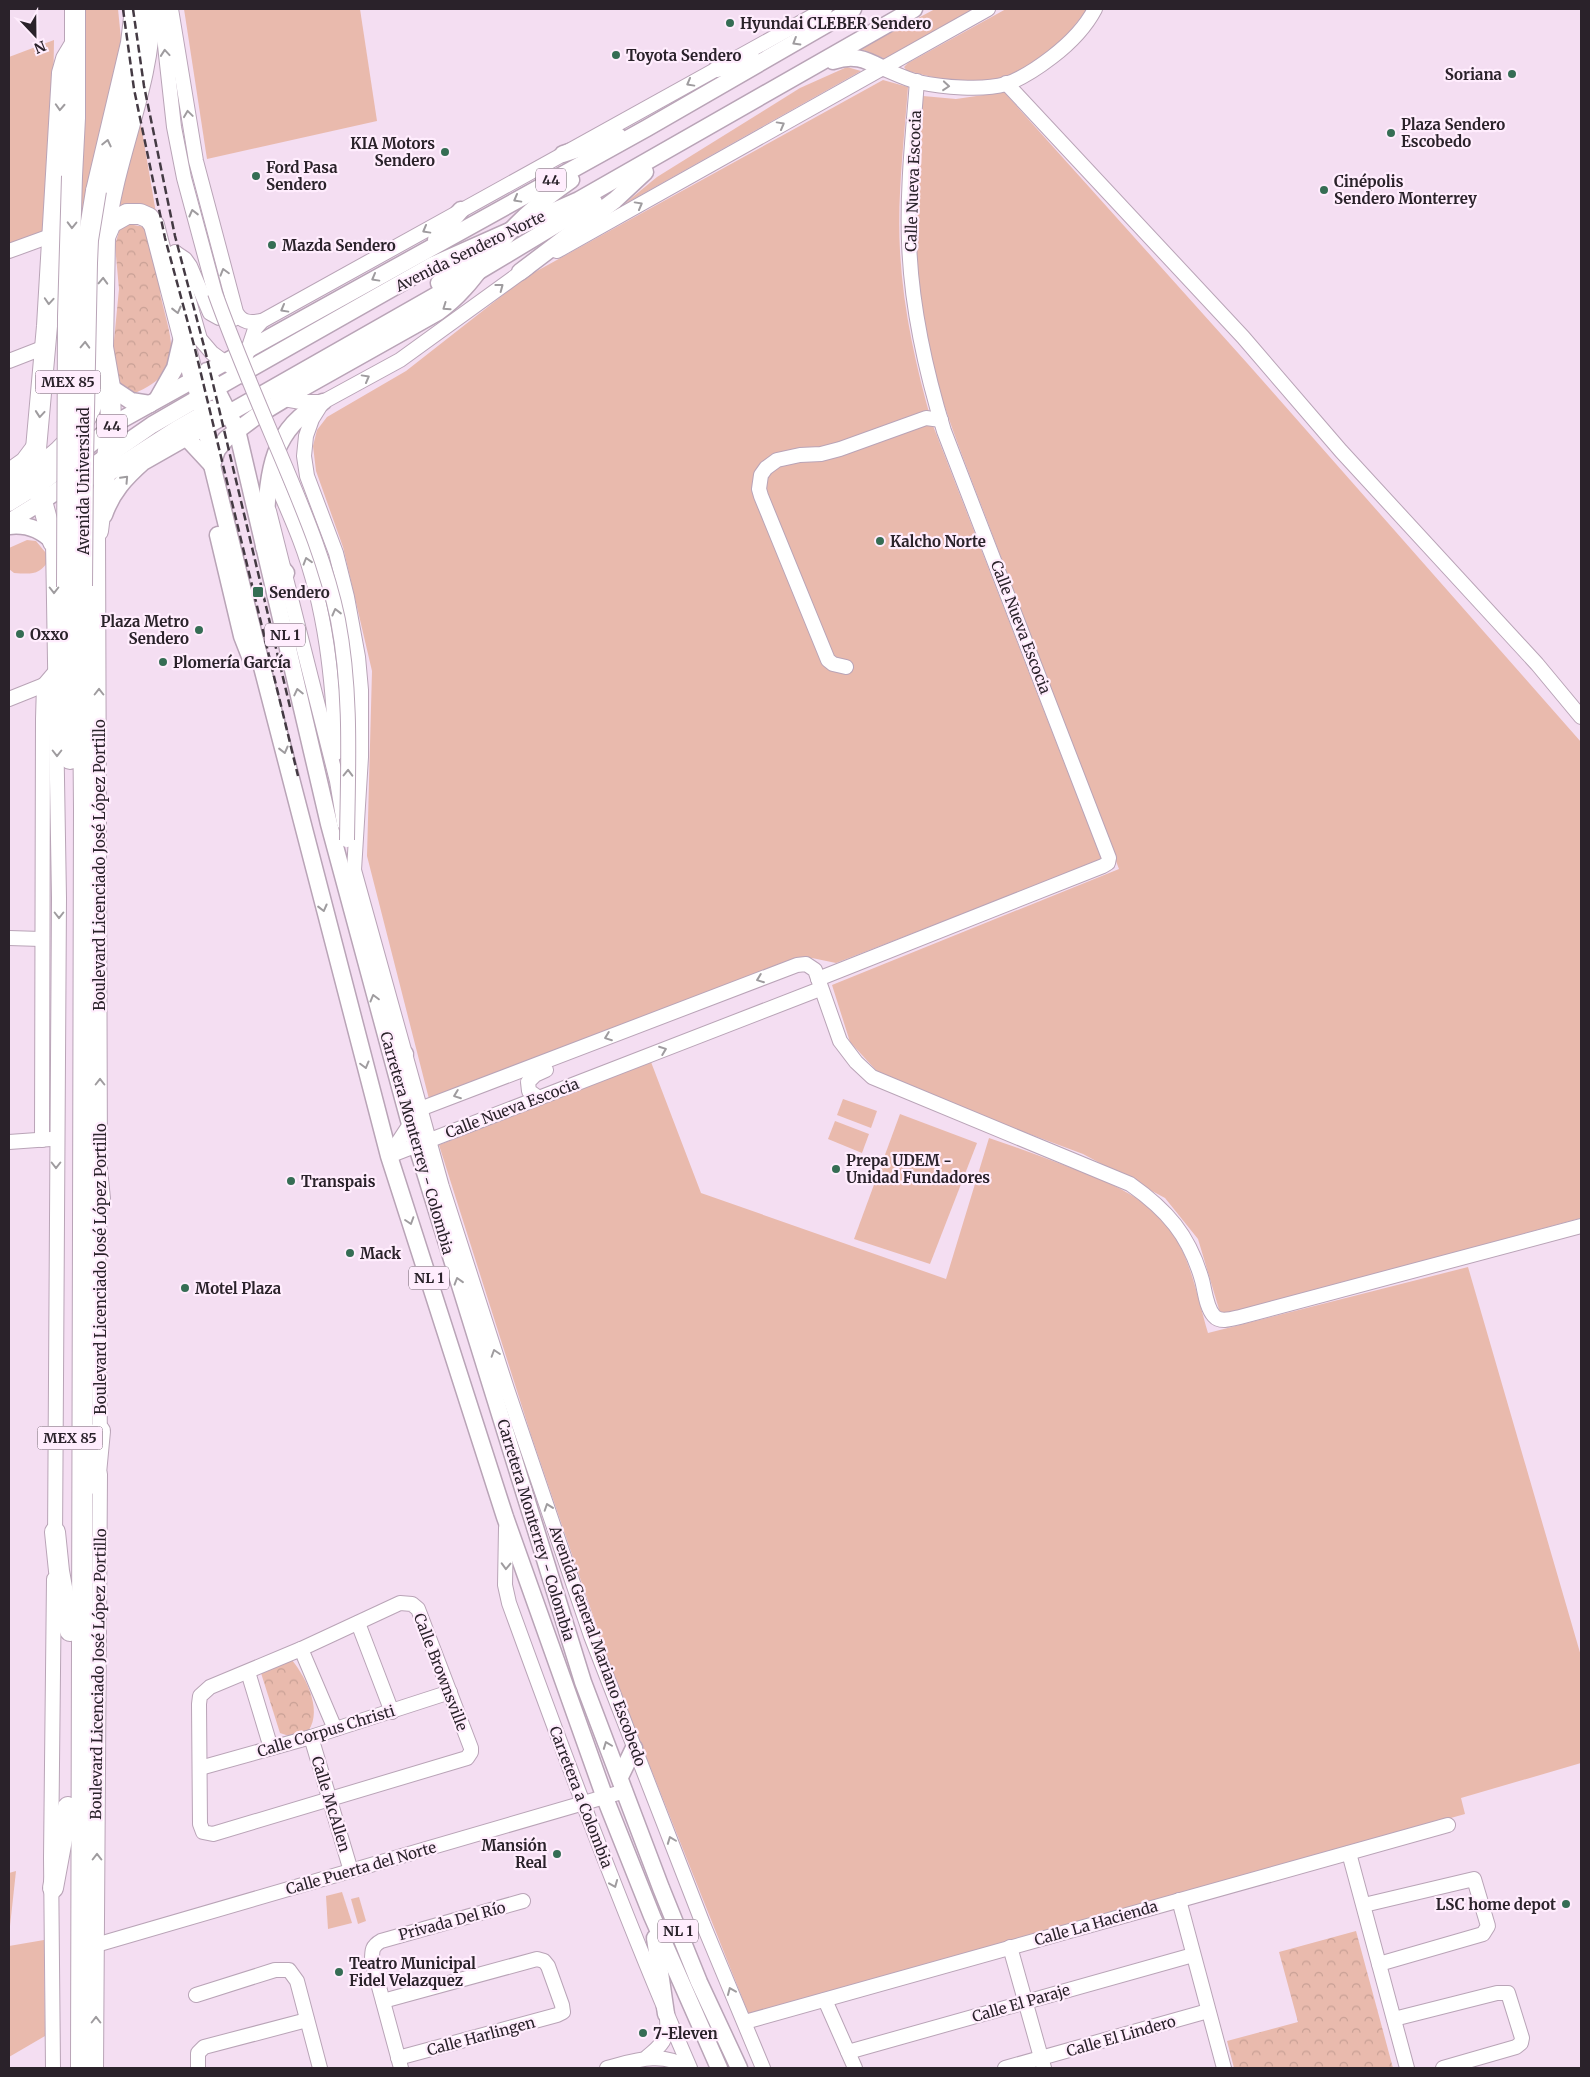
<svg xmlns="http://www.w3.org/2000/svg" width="1590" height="2077" viewBox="0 0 1590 2077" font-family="Merriweather,serif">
<defs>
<pattern id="park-crowns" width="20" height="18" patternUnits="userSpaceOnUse" patternTransform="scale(1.25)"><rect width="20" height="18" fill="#e9baad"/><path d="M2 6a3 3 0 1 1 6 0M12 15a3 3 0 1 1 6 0" fill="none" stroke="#c8a095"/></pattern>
</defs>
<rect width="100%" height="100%" fill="#f4def2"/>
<g fill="#e9baad">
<path d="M84,9H118L122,49L75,268Z"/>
<path d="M184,9H360L377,121L207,159Z"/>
<path d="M935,9H975L886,59L860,49Z"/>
<path d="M1006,9H1087C1059,49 1020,83 968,82C948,82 926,75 907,71L904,67L908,63Z"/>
<path d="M54,40L51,229L9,244V57Z"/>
<path d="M847,67L861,71L623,205L657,177L800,88Z"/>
<path d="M883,80L908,87C904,142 897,197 900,251C903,309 916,367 932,423L1102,860L836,963L812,958L429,1099L367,856L372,671L343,547L316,471L313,446L317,430L327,417L406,371L526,277Z"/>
<path d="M1004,92L1247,363L1581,742V1218L1221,1316L1198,1239L1165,1198L1083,1154L885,1080L850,1042L832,985L1119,869C1077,759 1036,649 994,539C965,460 928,379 919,295C912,229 915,162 923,96L956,99Z"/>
<path d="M141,125L157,219L115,211L126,159Z"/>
<path d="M27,540L36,541L50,558C40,576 31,574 14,573L9,569V548Z"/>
<path d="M651,1062L701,1193L946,1279L989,1138C1013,1146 1037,1155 1061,1164C1107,1181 1157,1199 1180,1246C1193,1271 1200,1306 1208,1333L1468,1267L1581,1656V1763L1461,1798L1465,1814L749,2015L612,1671L531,1435L439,1145Z"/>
<path d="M843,1099L877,1111L871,1128L837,1115Z"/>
<path d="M900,1114L977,1143L930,1264L854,1239Z"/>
<path d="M835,1121L869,1134L862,1153L828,1139Z"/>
<path d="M16,1871L9,1935V1873Z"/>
<path d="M342,1892L352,1923L328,1929L326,1896Z"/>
<path d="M359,1897L366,1921L358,1924L351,1899Z"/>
<path d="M44,1940L45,2036L9,2057V1946Z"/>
</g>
<g fill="url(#park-crowns)">
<path d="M128,224L145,227L161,287L160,293C170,340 189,371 133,394L121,390L112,361L119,289L115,245L120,228Z"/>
<path d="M292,1660C307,1679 325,1714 305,1735L289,1736L280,1733L261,1673Z"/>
<path d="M1356,1931L1393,2068H1234L1227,2041L1298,2022L1279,1952Z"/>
</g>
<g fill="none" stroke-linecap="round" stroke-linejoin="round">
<defs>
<g id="minor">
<path d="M161,9L174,127L184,178L215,293"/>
<path d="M171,9L196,161L236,312C242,323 250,323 262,321"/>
<path d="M882,68C894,73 906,79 918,82C942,87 982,91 1006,84C1021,79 1039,67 1052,57C1069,44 1085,28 1095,9"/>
<path d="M1006,83L1243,337L1341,451L1537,664L1581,717"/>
<path d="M9,251L53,235"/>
<path d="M557,251L988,9"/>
<path d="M175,252L200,339L212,353L249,380"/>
<path d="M176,253L185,259L190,266L210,313L219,318L234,319"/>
<path d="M246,356L255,329L262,321L825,9"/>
<path d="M9,361L45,347"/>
<path d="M278,398L301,402H323L400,360L527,268"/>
<path d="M322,403L312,419L306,436L304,456L307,476L336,553L347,597L358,657L361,690V757L354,870L442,1187L507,1389L591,1636L703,1924L763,2068"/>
<path d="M9,470L23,460L35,444"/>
<path d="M271,470C280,493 291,516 300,540C326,608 333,681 336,753"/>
<path d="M269,511L337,781L344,823"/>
<path d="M93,523L98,531L100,1168"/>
<path d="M846,667L833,664L828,660L761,496L759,489L761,475L766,468L777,460L800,455L821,454L840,449L926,418L941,420"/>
<path d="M9,699L44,685"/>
<path d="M9,938L41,939"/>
<path d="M818,979L1103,866L1108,863L1109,858L944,431C925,369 911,306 909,241C907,188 913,134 917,81"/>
<path d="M539,1098L529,1091L528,1082L535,1075L546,1070"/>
<path d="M42,1140L43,719L44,685L55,672"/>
<path d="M9,1142L51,1139"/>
<path d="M389,1156L420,1109L797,965L806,964L815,970L840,1041L856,1062L872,1077L1130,1184C1167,1210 1189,1235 1202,1280C1205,1291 1206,1307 1214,1316C1220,1323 1232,1319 1240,1317L1581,1226"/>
<path d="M389,1156L820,989"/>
<path d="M100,1440L98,1277L100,1192"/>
<path d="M506,1528L505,1585L509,1603C566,1760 624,1916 690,2068"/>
<path d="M55,1540L59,898L53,542L55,534"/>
<path d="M400,1603L412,1604L418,1609L471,1748V1752L467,1758L213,1834L203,1832L200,1824L199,1704L200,1696L210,1687L301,1649Z"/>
<path d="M358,1623L392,1712"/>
<path d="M301,1649L335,1729"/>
<path d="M248,1672L271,1748"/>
<path d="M311,1737L351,1871"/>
<path d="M200,1768L311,1737L450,1692"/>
<path d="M1349,1853L1407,2068"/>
<path d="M1179,1900L1224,2068"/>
<path d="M1364,1905L1474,1879L1488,1926L1483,1934L1379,1964"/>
<path d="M96,1945L625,1791"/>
<path d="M1010,1947L1044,2068"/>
<path d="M196,1995L275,1970H289L297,1981L320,2068"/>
<path d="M825,2000L855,2068"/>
<path d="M383,2001L537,1959L544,1961L548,1966L562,2005L563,2012L557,2015L398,2058"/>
<path d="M1394,2019L1497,1993H1508L1522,2038L1521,2043L1516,2047L1443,2068"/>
<path d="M745,2022L1448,1825"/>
<path d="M848,2052L1193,1955"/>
<path d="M647,2057C661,2046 669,2038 667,2019"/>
<path d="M53,2068L51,1858L54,1579"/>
<path d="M96,2068L100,1474"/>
<path d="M198,2068V2053L204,2047L307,2020"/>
<path d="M401,2068L372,1961C372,1950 372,1946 381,1941L523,1901"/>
<path d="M607,2068C634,2061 662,2050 687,2068"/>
<path d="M1005,2068L1208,2011"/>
</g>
<g id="major">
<path d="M833,61C853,54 865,59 882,68"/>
<path d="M717,69L754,61"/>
<path d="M563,154L618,136"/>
<path d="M436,239L461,210"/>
<path d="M520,272L615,200L645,172"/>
<path d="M439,283L490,247"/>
<path d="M207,371L237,430L329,824L410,1124L583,1682L661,1888L699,1982L739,2068"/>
<path d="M194,379L206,425L212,465L256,644L389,1156L505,1517L605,1798L652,1916L719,2068"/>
<path d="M110,387L131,401L150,404"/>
<path d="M158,398L175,368L182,338"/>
<path d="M178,430L186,437L212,465"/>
<path d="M212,465L217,450L226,439L258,415L301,389L438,312C469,290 483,262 507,235C525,214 548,196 571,180"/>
<path d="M99,479L177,429L212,409"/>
<path d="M9,503L43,482L121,420L647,128L853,9"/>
<path d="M104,515C112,492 125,478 143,462L479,271L594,202"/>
<path d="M9,522L41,502L152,425L216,388L433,265L579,200L914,9"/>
<path d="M9,526C26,524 41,529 53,542"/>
<path d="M218,535L242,636L251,659"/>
<path d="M286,573L264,547C269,489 262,432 323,402"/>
<path d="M399,1081L405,1054"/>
<path d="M620,1777L634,1748"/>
<path d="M655,1938L666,2014"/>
</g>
<g id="highway">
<path d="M72,176L75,118V9"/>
<path d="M96,191L131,43L135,9"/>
<path d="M105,234C113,157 150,86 150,9"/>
<path d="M9,487C43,465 78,443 92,404C96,390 98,376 100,362"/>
<path d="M98,531L111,426L110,387L103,347L105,237L111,223L127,214H140L149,218L154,225L194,379"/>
<path d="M53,542L38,486L35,460L47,326L62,73L66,59L75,44"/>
<path d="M67,587L70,759"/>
<path d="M96,1159L100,1199"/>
<path d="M95,1484L100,1431"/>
<path d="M55,1532L59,1571L70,1631"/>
<path d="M53,1888L68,1807"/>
<path d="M81,2068L84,808L82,586"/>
</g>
</defs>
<use href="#minor" stroke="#b9a4b7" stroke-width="16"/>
<use href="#major" stroke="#b9a4b7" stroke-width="19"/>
<use href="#highway" stroke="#b9a4b7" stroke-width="22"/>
<use href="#minor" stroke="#fff" stroke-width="14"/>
<use href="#major" stroke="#fff" stroke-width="16"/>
<use href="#highway" stroke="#fff" stroke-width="20"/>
<g stroke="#443a43" stroke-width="2.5" stroke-dasharray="8 4" stroke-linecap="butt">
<path d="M123,9L134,89L165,238L195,349L298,776"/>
<path d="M133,9L144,86L175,236L205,350L290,707"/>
</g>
<defs>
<path id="minor-bridge" d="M215,293C236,352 261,409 285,466C306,516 327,567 338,620C352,693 348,766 347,840"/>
<g id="highway-bridge">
<path d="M82,586L83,461L87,263L88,240L96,191"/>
<path d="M67,587L68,317L72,176"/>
</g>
</defs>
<use href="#minor-bridge" stroke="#b9a4b7" stroke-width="16" stroke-linecap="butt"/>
<use href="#highway-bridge" stroke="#b9a4b7" stroke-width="22" stroke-linecap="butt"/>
<use href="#minor-bridge" stroke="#fff" stroke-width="14"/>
<use href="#highway-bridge" stroke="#fff" stroke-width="20"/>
</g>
<defs><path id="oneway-chevron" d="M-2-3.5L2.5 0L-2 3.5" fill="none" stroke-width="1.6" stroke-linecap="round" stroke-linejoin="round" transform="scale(1.25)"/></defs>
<g stroke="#9f9c9f">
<use href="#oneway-chevron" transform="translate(796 42) rotate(149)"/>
<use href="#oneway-chevron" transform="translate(165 53) rotate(-95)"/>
<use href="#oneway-chevron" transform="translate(690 83) rotate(151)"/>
<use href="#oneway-chevron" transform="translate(946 86) rotate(5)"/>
<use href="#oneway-chevron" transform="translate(60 107) rotate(93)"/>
<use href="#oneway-chevron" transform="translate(188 114) rotate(-98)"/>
<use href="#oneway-chevron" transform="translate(781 125) rotate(-29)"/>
<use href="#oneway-chevron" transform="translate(107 143) rotate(-77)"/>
<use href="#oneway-chevron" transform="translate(517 199) rotate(151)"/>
<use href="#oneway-chevron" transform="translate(639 205) rotate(-29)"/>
<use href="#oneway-chevron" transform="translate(193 213) rotate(-104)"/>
<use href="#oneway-chevron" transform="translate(72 225) rotate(91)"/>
<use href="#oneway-chevron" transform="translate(426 230) rotate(151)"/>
<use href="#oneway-chevron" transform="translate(224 272) rotate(-106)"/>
<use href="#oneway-chevron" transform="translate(375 278) rotate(151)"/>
<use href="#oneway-chevron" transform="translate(103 281) rotate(-88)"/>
<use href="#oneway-chevron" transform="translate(500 287) rotate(-37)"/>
<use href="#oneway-chevron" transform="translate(49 301) rotate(94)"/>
<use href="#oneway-chevron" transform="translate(446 307) rotate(145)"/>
<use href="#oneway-chevron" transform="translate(284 309) rotate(151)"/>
<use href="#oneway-chevron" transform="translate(177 310) rotate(76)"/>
<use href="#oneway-chevron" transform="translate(85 345) rotate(-88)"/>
<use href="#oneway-chevron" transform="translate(366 378) rotate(-29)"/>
<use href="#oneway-chevron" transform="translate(40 414) rotate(95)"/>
<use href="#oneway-chevron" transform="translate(125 479) rotate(-47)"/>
<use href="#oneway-chevron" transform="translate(307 561) rotate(-107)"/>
<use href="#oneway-chevron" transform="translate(54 590) rotate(90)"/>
<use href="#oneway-chevron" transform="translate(336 612) rotate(-104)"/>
<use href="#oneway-chevron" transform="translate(99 692) rotate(-90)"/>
<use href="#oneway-chevron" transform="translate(298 692) rotate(-103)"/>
<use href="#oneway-chevron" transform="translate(284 750) rotate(76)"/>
<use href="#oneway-chevron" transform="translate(57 753) rotate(90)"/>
<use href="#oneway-chevron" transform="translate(348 773) rotate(-89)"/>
<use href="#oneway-chevron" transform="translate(323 908) rotate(76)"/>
<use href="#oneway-chevron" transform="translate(59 915) rotate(90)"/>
<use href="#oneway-chevron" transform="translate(760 979) rotate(159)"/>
<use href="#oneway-chevron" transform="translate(374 998) rotate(-105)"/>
<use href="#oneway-chevron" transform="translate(608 1037) rotate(159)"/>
<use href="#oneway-chevron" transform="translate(663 1050) rotate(-21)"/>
<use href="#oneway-chevron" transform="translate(365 1065) rotate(75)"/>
<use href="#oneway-chevron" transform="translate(100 1082) rotate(-90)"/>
<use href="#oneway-chevron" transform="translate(457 1095) rotate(159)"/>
<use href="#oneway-chevron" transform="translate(56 1165) rotate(90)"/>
<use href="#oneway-chevron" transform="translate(410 1221) rotate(72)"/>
<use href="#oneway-chevron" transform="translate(458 1281) rotate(-107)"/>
<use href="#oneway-chevron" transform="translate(495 1353) rotate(-108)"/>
<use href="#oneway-chevron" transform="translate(548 1507) rotate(-109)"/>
<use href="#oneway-chevron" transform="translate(506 1566) rotate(92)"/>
<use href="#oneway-chevron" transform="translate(607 1745) rotate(-111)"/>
<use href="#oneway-chevron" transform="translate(671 1840) rotate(-111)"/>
<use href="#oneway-chevron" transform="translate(97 1857) rotate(-90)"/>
<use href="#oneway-chevron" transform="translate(614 1884) rotate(68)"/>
<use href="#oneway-chevron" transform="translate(731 1991) rotate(-113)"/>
<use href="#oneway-chevron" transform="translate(96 2020) rotate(-90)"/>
</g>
<g fill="#356d54" stroke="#ffedfd" stroke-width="2">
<circle cx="730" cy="23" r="5"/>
<circle cx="616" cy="55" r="5"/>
<circle cx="1512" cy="74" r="5"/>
<circle cx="1391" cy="133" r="5"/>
<circle cx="445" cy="152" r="5"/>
<circle cx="256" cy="176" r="5"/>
<circle cx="1324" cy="190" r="5"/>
<circle cx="272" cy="245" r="5"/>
<circle cx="880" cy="541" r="5"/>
<rect x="252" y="586" width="12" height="12" rx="2.5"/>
<circle cx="199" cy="630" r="5"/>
<circle cx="20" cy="634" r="5"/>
<circle cx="163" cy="662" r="5"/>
<circle cx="836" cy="1169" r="5"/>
<circle cx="291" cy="1181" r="5"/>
<circle cx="350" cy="1253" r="5"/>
<circle cx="185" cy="1288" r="5"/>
<circle cx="557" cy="1854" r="5"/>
<circle cx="1566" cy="1904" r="5"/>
<circle cx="339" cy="1972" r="5"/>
<circle cx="643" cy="2033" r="5"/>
</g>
<g text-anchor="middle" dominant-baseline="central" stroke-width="4.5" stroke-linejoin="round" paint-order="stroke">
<g fill="#ffedfd" stroke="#6a5f69" stroke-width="1">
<rect x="536" y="168.5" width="30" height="23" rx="4"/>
<rect x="35.5" y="370.5" width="65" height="23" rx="4"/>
<rect x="97" y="414.5" width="30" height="23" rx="4"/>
<rect x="265" y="623.5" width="40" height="23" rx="4"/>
<rect x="409" y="1266.5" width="40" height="23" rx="4"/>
<rect x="37.5" y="1426.5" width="65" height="23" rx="4"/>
<rect x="658" y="1919.5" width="40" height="23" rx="4"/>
</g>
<g font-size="14" font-weight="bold" fill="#2a222a">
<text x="551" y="180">44</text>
<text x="68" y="382">MEX 85</text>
<text x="112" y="426">44</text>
<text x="285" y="635">NL 1</text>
<text x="429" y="1278">NL 1</text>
<text x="70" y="1438">MEX 85</text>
<text x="678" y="1931">NL 1</text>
</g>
<g font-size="15" font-weight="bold" fill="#2a222a" stroke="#ffedfd" text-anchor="start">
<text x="740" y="23">Hyundai CLEBER Sendero</text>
<text x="626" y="55">Toyota Sendero</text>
<text x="1502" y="74" text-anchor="end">Soriana</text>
<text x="1401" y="124">Plaza Sendero<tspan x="1401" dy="17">Escobedo</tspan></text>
<text x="435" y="143" text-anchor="end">KIA Motors<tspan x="435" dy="17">Sendero</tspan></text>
<text x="266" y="167">Ford Pasa<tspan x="266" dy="17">Sendero</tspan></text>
<text x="1334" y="181">Cinépolis<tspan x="1334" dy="17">Sendero Monterrey</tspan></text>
<text x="282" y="245">Mazda Sendero</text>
<text x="890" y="541">Kalcho Norte</text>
<text x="269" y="592">Sendero</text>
<text x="189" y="621" text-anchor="end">Plaza Metro<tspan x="189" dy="17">Sendero</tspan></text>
<text x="30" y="634">Oxxo</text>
<text x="173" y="662">Plomería García</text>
<text x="846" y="1160">Prepa UDEM -<tspan x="846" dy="17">Unidad Fundadores</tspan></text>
<text x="301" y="1181">Transpais</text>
<text x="360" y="1253">Mack</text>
<text x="195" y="1288">Motel Plaza</text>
<text x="547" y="1845" text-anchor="end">Mansión<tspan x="547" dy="17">Real</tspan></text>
<text x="1556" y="1904" text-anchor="end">LSC home depot</text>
<text x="349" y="1963">Teatro Municipal<tspan x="349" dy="17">Fidel Velazquez</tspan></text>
<text x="653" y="2033">7-Eleven</text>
</g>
<g font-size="15" fill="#2a222a" stroke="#ffedfd">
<text transform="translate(913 181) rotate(-88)">Calle Nueva Escocia</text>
<text transform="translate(470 251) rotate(-26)">Avenida Sendero Norte</text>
<text transform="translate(83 481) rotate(-90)">Avenida Universidad</text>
<text transform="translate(1021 627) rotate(69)">Calle Nueva Escocia</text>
<text transform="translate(99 865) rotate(-90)">Boulevard Licenciado José López Portillo</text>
<text transform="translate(512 1108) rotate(-21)">Calle Nueva Escocia</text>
<text transform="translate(417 1143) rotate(74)">Carretera Monterrey - Colombia</text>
<text transform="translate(100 1269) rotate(-90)">Boulevard Licenciado José López Portillo</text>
<text transform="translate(536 1530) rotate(73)">Carretera Monterrey - Colombia</text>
<text transform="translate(598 1646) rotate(70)">Avenida General Mariano Escobedo</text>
<text transform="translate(441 1672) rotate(69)">Calle Brownsville</text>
<text transform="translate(98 1674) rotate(-89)">Boulevard Licenciado José López Portillo</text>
<text transform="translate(326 1731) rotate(-17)">Calle Corpus Christi</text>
<text transform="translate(581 1797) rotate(69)">Carretera a Colombia</text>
<text transform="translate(331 1804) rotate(73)">Calle McAllen</text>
<text transform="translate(361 1868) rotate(-16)">Calle Puerta del Norte</text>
<text transform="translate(452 1921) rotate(-15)">Privada Del Río</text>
<text transform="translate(1096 1923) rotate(-16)">Calle La Hacienda</text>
<text transform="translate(1021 2003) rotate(-16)">Calle El Paraje</text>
<text transform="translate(481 2036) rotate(-15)">Calle Harlingen</text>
<text transform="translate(1121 2036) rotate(-16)">Calle El Lindero</text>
</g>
</g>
<rect width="1590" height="2077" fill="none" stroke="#2a222a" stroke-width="20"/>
<g transform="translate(35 35) rotate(158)" stroke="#ffedfd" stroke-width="4" paint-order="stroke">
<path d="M0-4L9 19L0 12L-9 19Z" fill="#2a222a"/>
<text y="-8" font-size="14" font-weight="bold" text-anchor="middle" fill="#2a222a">N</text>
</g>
</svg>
